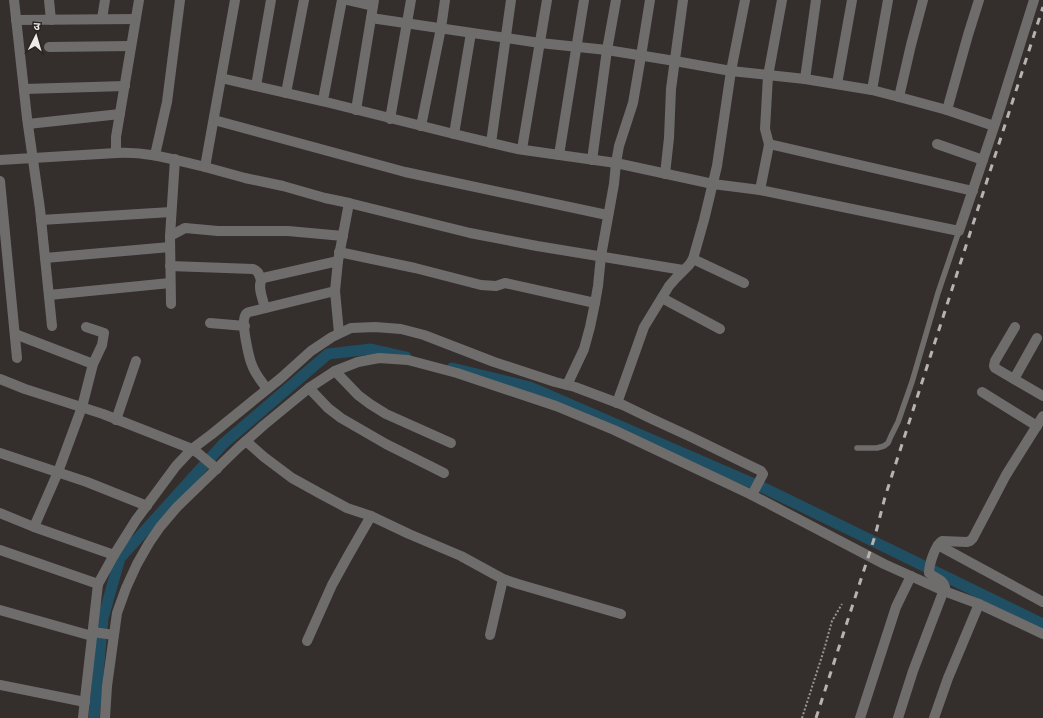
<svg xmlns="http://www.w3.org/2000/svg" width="1043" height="718" viewBox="0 0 1043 718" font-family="Figtree,'Noto Sans Devanagari',sans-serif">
<rect width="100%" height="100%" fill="#342f2d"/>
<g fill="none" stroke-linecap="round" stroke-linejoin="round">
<g stroke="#204f64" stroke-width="11">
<path d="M452,368L530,387L766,489L1043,624"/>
<path d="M94,718L103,618L120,558L223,444L328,354L371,349L406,357"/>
</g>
<path stroke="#999593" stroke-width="2" stroke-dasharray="2 2" stroke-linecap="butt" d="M802,718L824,650L832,621L842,604"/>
<path stroke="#6f6d6c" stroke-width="5.5" d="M857,448H877L884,446L888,443L891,436L898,422L912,382L938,293L959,231"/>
<g stroke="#6f6d6c" stroke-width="10">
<path d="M14,0L27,118L40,209L52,326"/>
<path d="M49,0L51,20"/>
<path d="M139,0L116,137V153C147,151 175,160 205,167"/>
<path d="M235,0L205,167L245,178L283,186L325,198L349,203L470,233L537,246L683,270"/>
<path d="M347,0L373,6"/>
<path d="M371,18L540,43L607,50L675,61L731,71L805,79L872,90L899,97L947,110L994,126"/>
<path d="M102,19L105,0"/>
<path d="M16,20L135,19"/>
<path d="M49,47L131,46"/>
<path d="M221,78L330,103L454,134L517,149L616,163L713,184L760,190L959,231L998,115L1034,0"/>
<path d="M805,79L816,0"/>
<path d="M837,84L852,0"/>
<path d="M256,86L271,0"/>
<path d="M24,89L125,86"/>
<path d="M872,90L888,0"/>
<path d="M286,93L304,0"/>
<path d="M899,97L911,45L923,0"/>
<path d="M322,101L324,95L342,0"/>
<path d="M356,110L374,0"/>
<path d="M947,110L968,35L979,0"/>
<path d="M390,119L411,0"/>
<path d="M214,120L405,172L607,215"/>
<path d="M28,124L120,114"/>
<path d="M421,126L441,28L445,0"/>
<path d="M454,134L471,33"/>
<path d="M491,143L511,0"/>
<path d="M769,144L973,191"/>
<path d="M937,144L983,160"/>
<path d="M522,149L547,0"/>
<path d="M155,155L167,102L180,0"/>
<path d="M559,155L584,0"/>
<path d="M0,160L116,153"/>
<path d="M592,160L607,50L616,0"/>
<path d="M665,174L669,138L671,89L683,0"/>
<path d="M0,181L17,358"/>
<path d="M760,190L768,150L769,144L765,129L768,76L782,0"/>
<path d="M41,220L171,212"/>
<path d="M170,236L185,228L218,231H288L343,236"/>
<path d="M339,252L415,268L481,285L496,286L505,283L595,303"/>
<path d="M45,258L170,247"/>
<path d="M693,259L744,283"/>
<path d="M170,266L253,269C259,271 259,275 261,280"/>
<path d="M49,295L170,283"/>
<path d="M662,298L720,329"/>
<path d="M171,304L170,236L175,159"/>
<path d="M265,308C263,299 256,285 263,278L338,261"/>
<path d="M210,323L245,326"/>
<path d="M1015,327L995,361L994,366L995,368L1043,396"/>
<path d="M339,333L335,291L338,261L349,203"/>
<path d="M15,334L93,364"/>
<path d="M335,371L358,395L370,404L386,414L451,443"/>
<path d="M0,379L25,389L103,414L192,449L198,453L217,469"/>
<path d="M1014,379L1037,338"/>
<path d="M567,385L584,349L590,327L595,303L598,286L601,256L614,184L616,163L619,146L633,103L641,56L650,0"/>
<path d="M309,388L328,408L341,418L386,444L444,473"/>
<path d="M267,389C262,382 255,374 252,365C249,358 241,323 245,316C246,313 247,313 249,312L335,291"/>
<path d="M982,392L1037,426"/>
<path d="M617,403L644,327L669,286L676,278L689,265L693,259L704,220L717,166L731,71L745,0"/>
<path d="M116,420L136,361"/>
<path d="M246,441L264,457L292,478L321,494L347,508L371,516L409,534L461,556L503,579L518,584L621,614"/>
<path d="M0,453L87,482L147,506"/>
<path d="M0,513L34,527L114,555"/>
<path d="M34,527L58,472L82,407L93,364L102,345L104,333L86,327"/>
<path d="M938,545L1043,602"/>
<path d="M0,550L98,584"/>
<path d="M0,610L92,636"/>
<path d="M93,632L114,635"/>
<path d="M490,635L503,579"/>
<path d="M307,641L332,585L348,556L371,516"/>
<path d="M0,685L85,702"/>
<path d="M83,718L86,690L98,584L114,555L136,520L176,466L192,449L212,434L281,378L311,351L332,337L351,328L375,327L401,329L424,335L494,362L555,382L575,387L623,405L652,419L689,436L761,471L763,474L752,495"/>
<path d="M860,718L896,607L911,576"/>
<path d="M898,718L913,671L945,587C943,579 934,578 929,573C929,565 935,545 942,541L967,542L970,541L973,538L1006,475L1043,416"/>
<path d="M934,718L948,678L979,604"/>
</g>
<path stroke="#6f6d6c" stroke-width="10" d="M105,718L107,686L117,613L126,588L137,564L149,543L160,527L177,507L239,447L264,425L309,388L335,371L358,362L379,358L408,360L457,373L556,406L614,430L752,495L884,564L944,591L979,604L1043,634"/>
<path stroke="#b7b3b2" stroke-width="3" stroke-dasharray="7 7" stroke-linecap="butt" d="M816,718L875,536L885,497L1043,7"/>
</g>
<g transform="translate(36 36) rotate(5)" stroke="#2a2623" stroke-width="3" paint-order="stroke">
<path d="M0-3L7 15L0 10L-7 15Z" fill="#eeebea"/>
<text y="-6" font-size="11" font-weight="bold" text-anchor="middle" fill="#eeebea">उ</text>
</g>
</svg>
